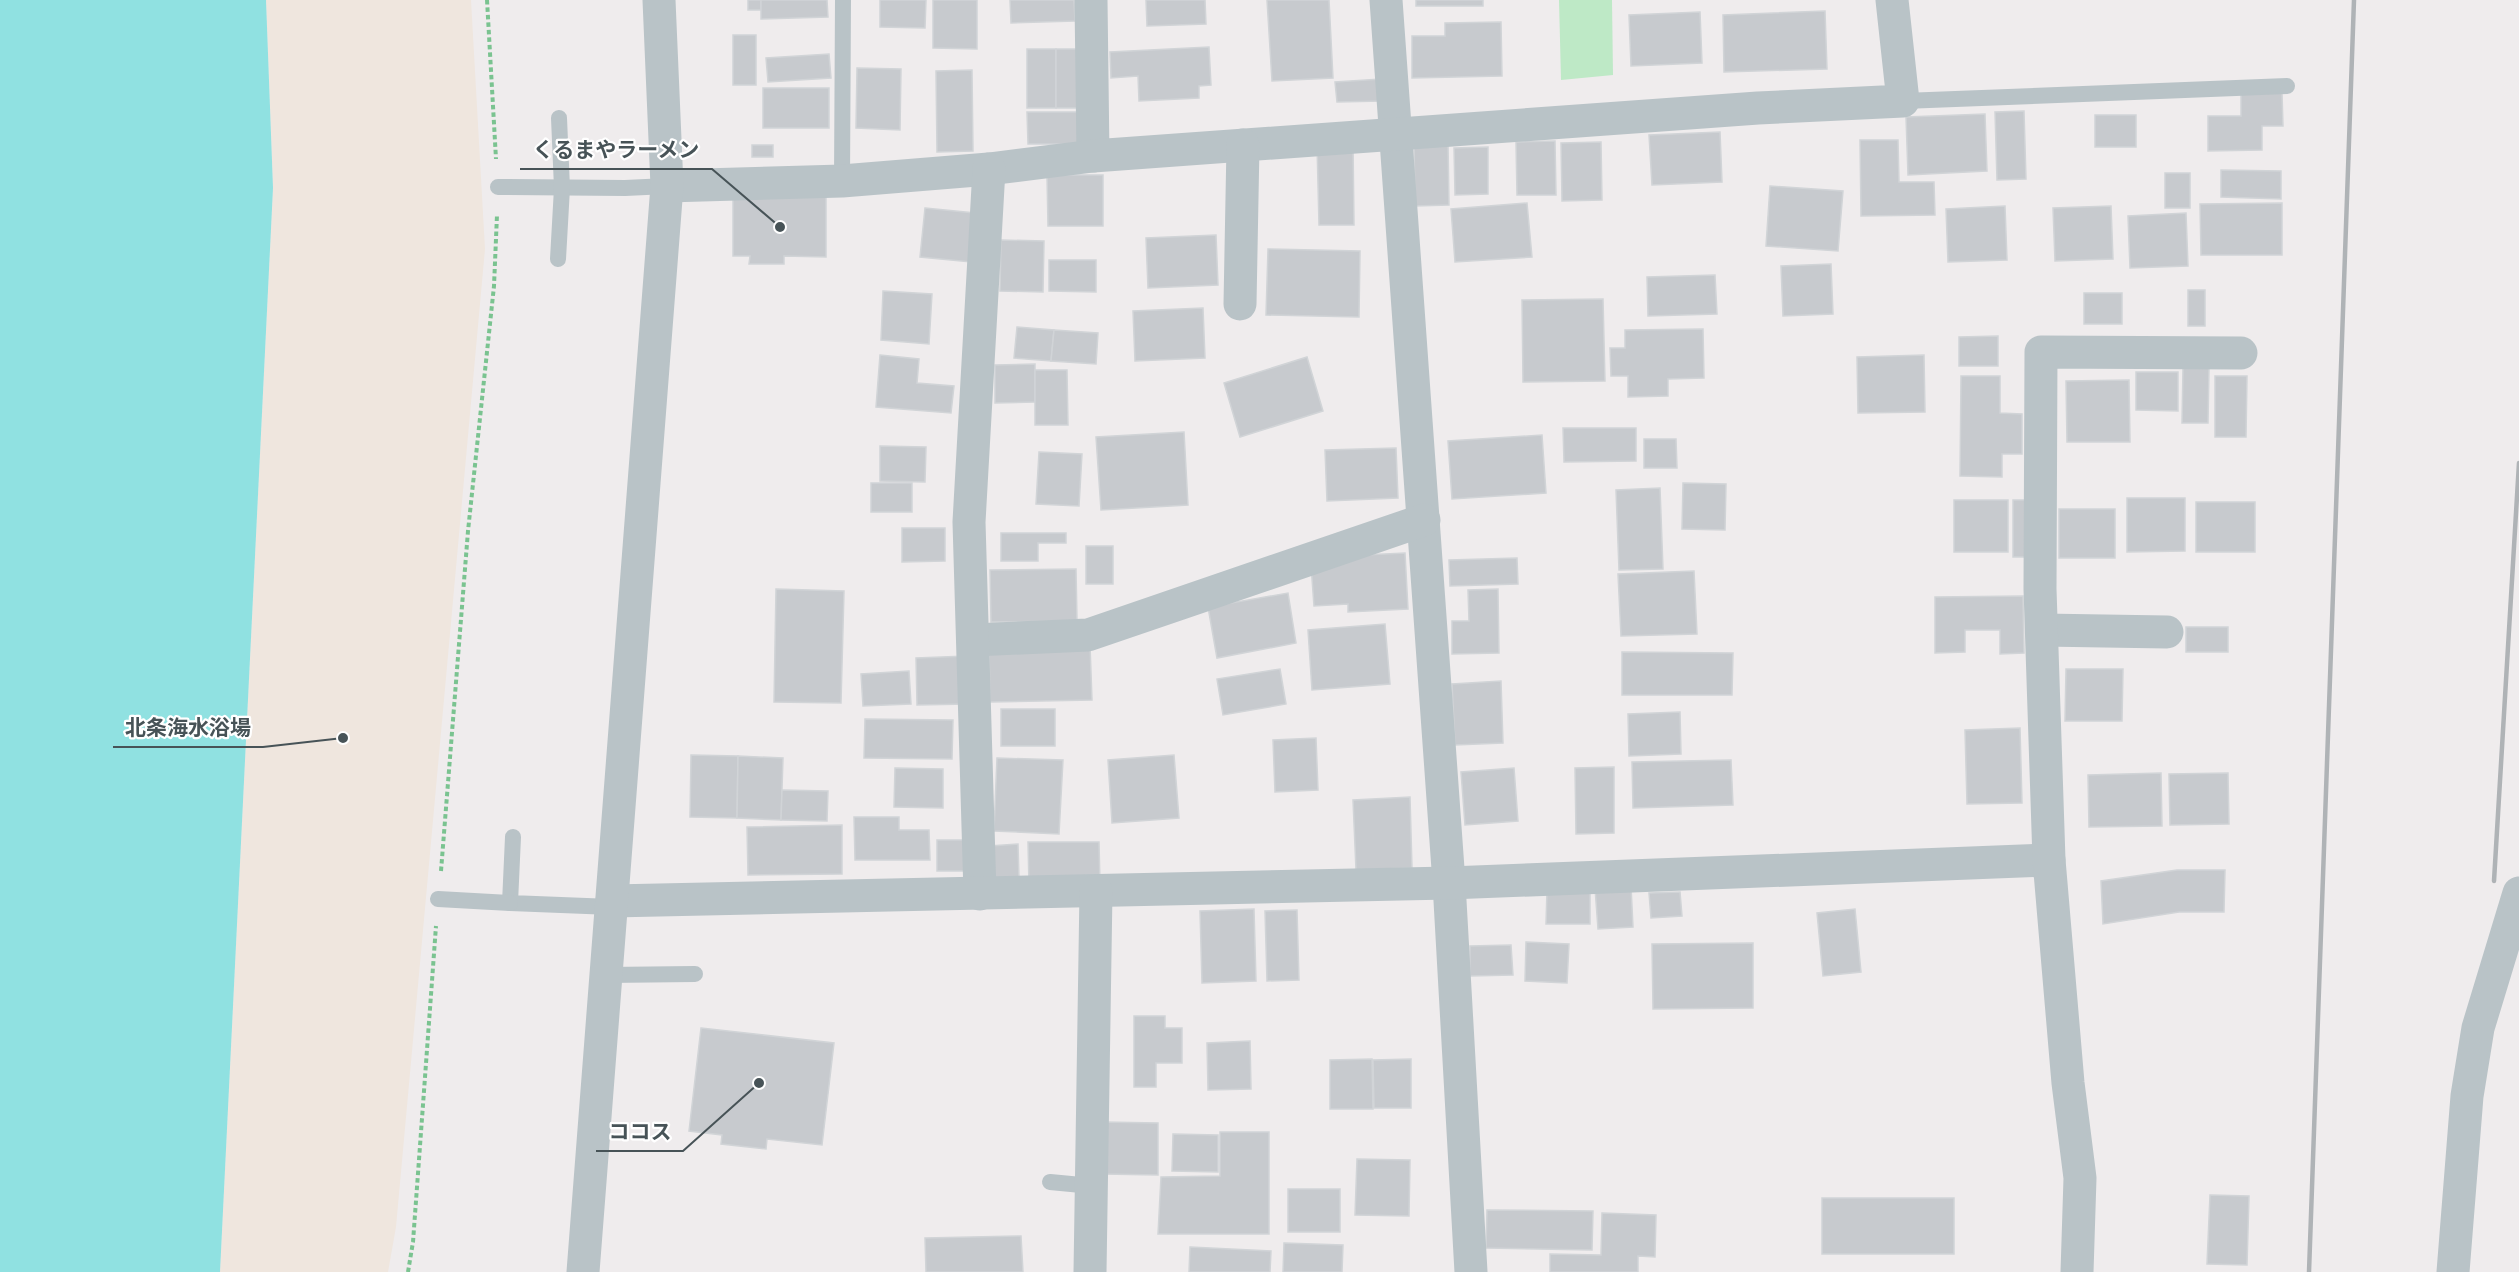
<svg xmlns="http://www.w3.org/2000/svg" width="2519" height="1272" viewBox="0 0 2519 1272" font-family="'Nunito Sans','Noto Sans JP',sans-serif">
<rect width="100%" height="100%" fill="#efeced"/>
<path fill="#bee9c6" d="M1559,0H1612L1613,75L1561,80Z"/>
<path fill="#efe6de" d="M266,0H471L485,249L396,1227L388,1272H220L273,188Z"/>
<path fill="#90e1e1" d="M0,0H266L273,188L220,1272H0Z"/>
<g fill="#c7cace" stroke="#d1d4d7" stroke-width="1.5">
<rect x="748" y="0" width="13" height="10"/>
<path d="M761,0H827L828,17L761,19Z"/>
<path d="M880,0H926L925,28L880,27Z"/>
<path d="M933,0H977V49L933,48Z"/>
<path d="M1010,0H1074L1075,21L1011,23Z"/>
<path d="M1146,0H1205L1206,24L1147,26Z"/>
<path d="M1267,0H1329L1333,78L1272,81Z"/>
<rect x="1416" y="0" width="67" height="6"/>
<path d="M1825,11L1827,69L1724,72L1723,15Z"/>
<path d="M1700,12L1702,63L1631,66L1629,15Z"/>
<path d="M1501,22L1502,76L1412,78V36H1445V23Z"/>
<rect x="733" y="35" width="23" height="50"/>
<path d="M1209,47L1211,85L1199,86V98L1139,101L1138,76L1111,78L1110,52Z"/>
<rect x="1027" y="49" width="29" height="59"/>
<rect x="1056" y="49" width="25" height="59"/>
<path d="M829,54L831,78L768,82L766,58Z"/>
<path d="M857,68L901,69L900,130L856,128Z"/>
<path d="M972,70L973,151L937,152L936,71Z"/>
<path d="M1381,79L1382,101L1337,102L1335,82Z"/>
<rect x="763" y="88" width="66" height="40"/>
<path d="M2282,93L2283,126H2262V150L2208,151V116H2241V94Z"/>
<path d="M2024,111L2026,179L1997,180L1995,112Z"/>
<path d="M1027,112H1079V144H1028Z"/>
<path d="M1985,114L1987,171L1908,175L1906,117Z"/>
<rect x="2095" y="115" width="41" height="32"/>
<path d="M1720,132L1722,182L1652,185L1649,135Z"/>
<path d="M1860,140H1898L1899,182H1934L1935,215L1861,216Z"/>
<path d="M1555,141L1556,195H1517L1516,142Z"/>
<path d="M1601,142L1602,200L1562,201L1561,143Z"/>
<path d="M1353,143L1354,225H1319L1317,144Z"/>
<path d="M1414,143H1448L1449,205L1415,206Z"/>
<rect x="752" y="145" width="21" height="12"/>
<path d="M1488,147V194L1455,195L1454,148Z"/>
<path d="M2221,170L2281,171V199L2221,197Z"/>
<rect x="2165" y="173" width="25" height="35"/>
<path d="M1047,175H1103V226H1048Z"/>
<path d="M1770,186L1843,191L1838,251L1766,246Z"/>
<path d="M733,192L826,193V257L784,256V264H749L750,256H733Z"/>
<path d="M1527,203L1532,257L1455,262L1451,209Z"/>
<path d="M2282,203V255H2201L2200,204Z"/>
<path d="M2005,206L2007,260L1948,262L1946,209Z"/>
<path d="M2111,206L2113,259L2055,261L2053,208Z"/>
<path d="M925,208L975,213L971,262L920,257Z"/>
<path d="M2186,213L2188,266L2130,268L2128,216Z"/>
<path d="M1216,235L1218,285L1148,288L1146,238Z"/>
<path d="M1001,240L1044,241L1043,292L1000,291Z"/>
<path d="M1268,249L1360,251L1359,317L1266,315Z"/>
<path d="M1049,260H1096V292L1049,291Z"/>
<path d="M1831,264L1833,314L1783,316L1781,266Z"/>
<path d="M1715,275L1717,314L1648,316L1647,277Z"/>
<rect x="2188" y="290" width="17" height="36"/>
<path d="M883,291L932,294L929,344L881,340Z"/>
<rect x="2084" y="293" width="38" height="31"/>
<path d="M1603,299L1605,381L1523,382L1522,300Z"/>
<path d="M1203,308L1205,358L1135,361L1133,311Z"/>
<path d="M1017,327L1054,330L1051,361L1014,358Z"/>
<path d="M1703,329L1704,378L1668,379V396L1628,397V376H1611L1610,348H1625V330Z"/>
<path d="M1054,330L1098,333L1096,364L1051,361Z"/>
<path d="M1998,336V366H1959V337Z"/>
<path d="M880,355L919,359L917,383L954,386L951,413L876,407Z"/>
<path d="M1924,355L1925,412L1858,413L1857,357Z"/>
<path d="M1307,357L1323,411L1240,437L1224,383Z"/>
<path d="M1035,364V402L995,403V365Z"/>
<path d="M2183,368H2209L2208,423H2182Z"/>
<path d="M1035,370H1067L1068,425H1035Z"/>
<path d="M2136,372H2178V411L2136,410Z"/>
<path d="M1961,376H2000V413L2022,414V454H2002V477L1960,476Z"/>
<path d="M2215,376H2247L2246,437H2215Z"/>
<path d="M2129,380L2130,442H2067L2066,381Z"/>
<path d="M1563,428H1636V461L1564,462Z"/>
<path d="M1184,432L1188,505L1101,510L1096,437Z"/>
<path d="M1542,435L1546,493L1452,499L1448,441Z"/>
<path d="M1644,439H1676L1677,468H1644Z"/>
<path d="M880,446L926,447L925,482L880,481Z"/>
<path d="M1396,448L1398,498L1327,501L1325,450Z"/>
<path d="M1039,452L1082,454L1079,506L1036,504Z"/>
<rect x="871" y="483" width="41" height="29"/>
<path d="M1683,483L1726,484L1725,530L1682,529Z"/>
<path d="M1660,488L1663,569L1619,570L1616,490Z"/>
<path d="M2127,498H2185V551L2127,552Z"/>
<rect x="1954" y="500" width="54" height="52"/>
<rect x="2013" y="500" width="15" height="57"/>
<rect x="2196" y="502" width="59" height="50"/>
<rect x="2059" y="509" width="56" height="49"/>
<path d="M902,528H945V561L902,562Z"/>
<path d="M1001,533H1066V543H1038V561H1001Z"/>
<rect x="1086" y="546" width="27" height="38"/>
<path d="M1405,553L1408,609L1348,612V604L1314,606L1311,565L1343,556Z"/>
<path d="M1517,558L1518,584L1450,586L1449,560Z"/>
<path d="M1076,569L1077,621L991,622L990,570Z"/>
<path d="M1694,571L1697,634L1621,636L1618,574Z"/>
<path d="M776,589L844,591L841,703L774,702Z"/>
<path d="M1498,589L1499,653L1452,654V621H1469L1468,590Z"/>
<path d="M1288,593L1296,643L1217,658L1208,607Z"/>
<path d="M2023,596L2024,653L2000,654V630H1965V652L1935,653V597Z"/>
<path d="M1385,624L1390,684L1312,690L1308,630Z"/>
<rect x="2186" y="627" width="42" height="25"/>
<path d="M1090,645L1092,700L990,702L989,647Z"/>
<path d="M1622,652L1733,653L1732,695H1622Z"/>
<path d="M967,656L968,704L917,705L916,658Z"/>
<path d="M1280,669L1286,704L1223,715L1217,679Z"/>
<path d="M2066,669H2123L2122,721H2065Z"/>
<path d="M909,671L911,704L863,706L861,674Z"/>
<path d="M1501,681L1503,743L1455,745L1452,684Z"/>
<rect x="1001" y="709" width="54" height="37"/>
<path d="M1680,712L1681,754L1629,756L1628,714Z"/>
<path d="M865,719L953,720L952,759L864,758Z"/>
<path d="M2020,728L2022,803L1967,804L1965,730Z"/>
<path d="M1316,738L1318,790L1275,792L1273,740Z"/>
<path d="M691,755L738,756L737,818L690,817Z"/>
<path d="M1174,755L1179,818L1112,823L1108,760Z"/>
<path d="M738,756L783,758L781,820L737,818Z"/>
<path d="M997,758L1063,760L1059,834L994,831Z"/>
<path d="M1731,760L1733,805L1633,808L1632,762Z"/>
<path d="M1614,767V833L1576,834L1575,768Z"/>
<path d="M895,768L943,769V808L894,807Z"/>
<path d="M1514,768L1518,821L1465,825L1461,772Z"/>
<path d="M2161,773L2162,826L2089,827L2088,775Z"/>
<path d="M2228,773L2229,824L2170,825L2169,774Z"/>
<path d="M782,790L828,791L827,821L781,820Z"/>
<path d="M1410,797L1412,868L1356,870L1353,800Z"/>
<path d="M854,817H899V830H929L930,860H855Z"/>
<path d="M842,825V874L748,875L747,827Z"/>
<rect x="937" y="840" width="31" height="31"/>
<path d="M1028,842H1099L1100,885L1029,886Z"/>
<path d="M1018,844L1019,878L991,879L990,846Z"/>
<path d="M2177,870H2225L2224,912H2179L2103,924L2101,881Z"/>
<path d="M1631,886L1633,927L1598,929L1595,888Z"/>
<path d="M1547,890H1590V924H1546Z"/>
<path d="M1680,892L1682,916L1651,918L1649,893Z"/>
<path d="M1254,909L1256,981L1202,983L1200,911Z"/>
<path d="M1855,909L1861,972L1823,976L1817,913Z"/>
<path d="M1297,910L1299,980L1267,981L1265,911Z"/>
<path d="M1526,942L1569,944L1567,983L1525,981Z"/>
<path d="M1753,943V1008L1653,1009L1652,944Z"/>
<path d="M1511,945L1513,975L1470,976V946Z"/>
<path d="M1134,1016H1165V1028H1182V1063H1156V1087H1134Z"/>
<path d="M701,1028L834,1043L822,1145L767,1139L766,1149L721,1144L722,1135L689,1131Z"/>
<path d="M1250,1041L1251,1089L1208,1090L1207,1043Z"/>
<path d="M1372,1059L1373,1109H1330V1060Z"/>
<path d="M1411,1059V1108H1374L1373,1060Z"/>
<path d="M1103,1122L1158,1123V1175L1103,1174Z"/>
<path d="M1220,1132H1269V1234H1158L1161,1177L1220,1176Z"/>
<path d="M1173,1134L1218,1135V1172L1172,1171Z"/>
<path d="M1357,1159L1410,1160L1409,1216L1355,1215Z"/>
<rect x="1288" y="1189" width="52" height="43"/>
<path d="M2210,1195L2249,1196L2247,1265L2207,1264Z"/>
<rect x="1822" y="1198" width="132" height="56"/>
<path d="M1487,1210L1593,1211L1592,1250L1486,1248Z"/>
<path d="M1602,1213L1656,1215L1655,1257L1638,1256V1272H1550V1254L1601,1255Z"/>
<path d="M1021,1236L1023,1272H926L925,1238Z"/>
<path d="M1284,1243L1343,1245L1342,1272H1283Z"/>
<path d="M1190,1247L1271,1251L1270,1272H1189Z"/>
</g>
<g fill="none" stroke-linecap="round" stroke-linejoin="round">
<g stroke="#7ac390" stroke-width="4" stroke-dasharray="4.5 3" stroke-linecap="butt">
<path d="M487,0L496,159"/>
<path d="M441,871L468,531L494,286L497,215"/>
<path d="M408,1272L413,1242L436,926"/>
</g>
<g stroke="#b9c3c7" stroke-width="16">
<path d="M1903,101L2287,86"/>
<path d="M842,181L843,0"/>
<path d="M498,187L625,188L667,186"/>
<path d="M558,259L562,188L559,118"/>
<path d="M513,837L510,903L612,907"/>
<path d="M438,899L510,903"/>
<path d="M606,975L695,974"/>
<path d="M1050,1182L1092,1186"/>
</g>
<g stroke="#b9c3c7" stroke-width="33">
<path d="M1091,0L1093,156"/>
<path d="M1386,0L1449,883L1471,1272"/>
<path d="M667,186L842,181L989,169L1093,156L1758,108L1903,101L1892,0"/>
<path d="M1240,304L1243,145"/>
<path d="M2042,630L2167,632"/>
<path d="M973,640L1088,635L1424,520"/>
<path d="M980,894L969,522L989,169"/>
<path d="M612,901L1449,883L2049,860"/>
<path d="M1090,1272L1096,891"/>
<path d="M2077,1272L2080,1178L2068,1083L2049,860L2040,589L2041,352L2241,353"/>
<path d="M2453,1272L2467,1096L2478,1028L2519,893"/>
</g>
<path stroke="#b9c3c7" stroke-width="33" d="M583,1272L667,186L659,0"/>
<g stroke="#afb3b6" stroke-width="4.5">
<path d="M2494,881L2519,463"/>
<path d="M2309,1272L2354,0"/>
</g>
</g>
<path fill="none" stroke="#475357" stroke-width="2" d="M780 227L712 169H520M343 738L263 747H113M759 1083L683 1151H596"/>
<g fill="#475357" stroke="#fff" stroke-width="2">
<circle cx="780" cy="227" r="6"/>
<circle cx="343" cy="738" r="6"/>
<circle cx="759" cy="1083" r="6"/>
</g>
<g font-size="21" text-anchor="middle" font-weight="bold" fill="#475357" stroke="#fff" stroke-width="4.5" stroke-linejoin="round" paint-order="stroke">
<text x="616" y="157">くるまやラーメン</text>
<text x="188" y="735">北条海水浴場</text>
<text x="640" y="1139">ココス</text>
</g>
</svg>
